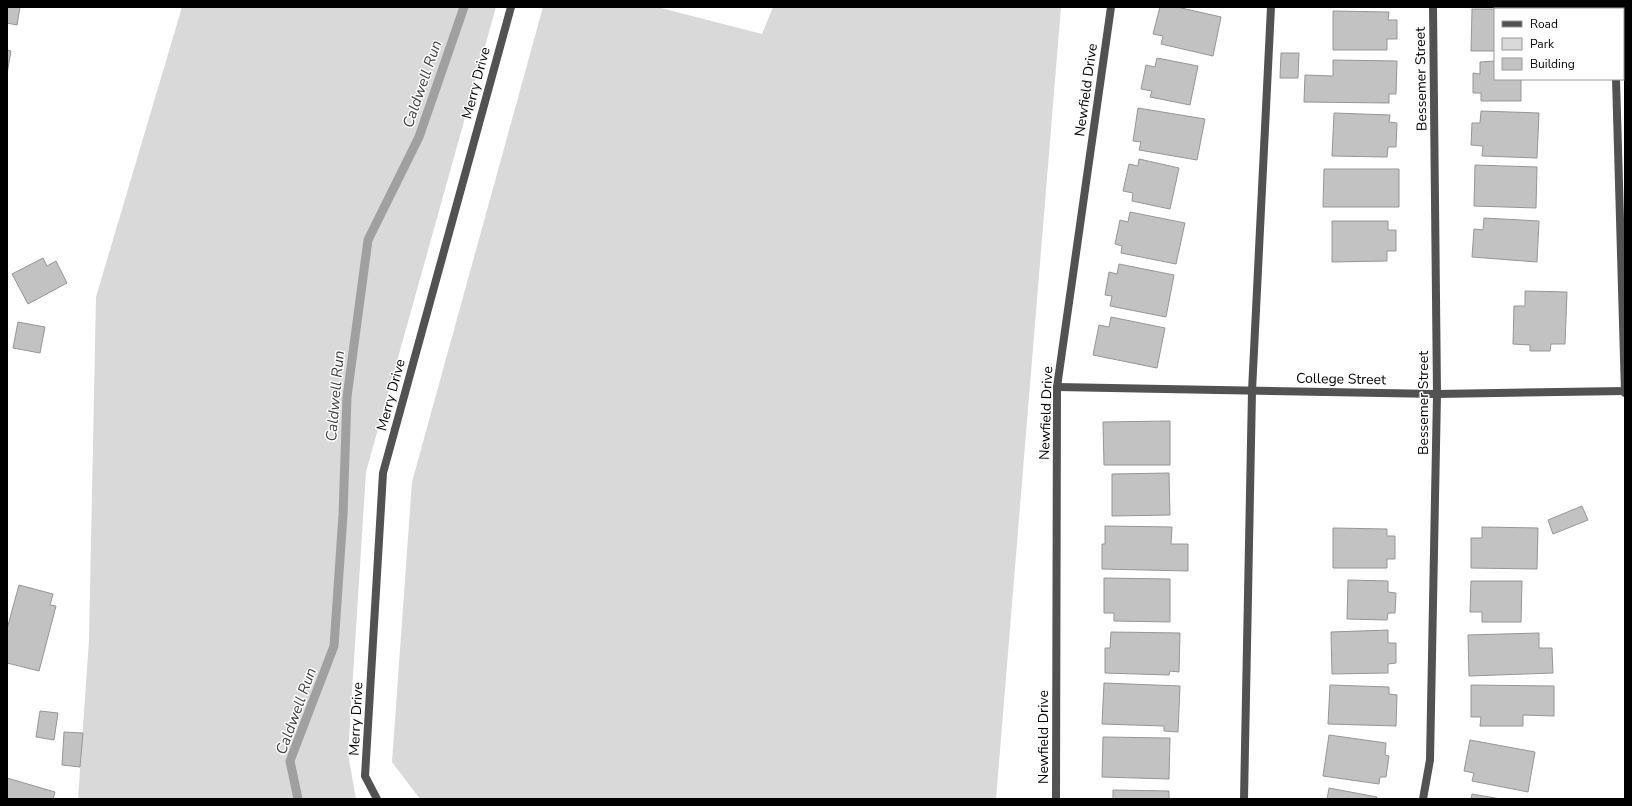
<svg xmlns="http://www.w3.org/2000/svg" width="1632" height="806" viewBox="0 0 1632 806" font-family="'Nunito Sans',sans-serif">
<rect width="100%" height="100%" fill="#fff"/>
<g fill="#d9d9d9">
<path d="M182,7H496L366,472L348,754L356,799H78L89,640L96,297Z"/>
<path d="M543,7H657L762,34L773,7H1061L996,799H420L392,762L412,482Z"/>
</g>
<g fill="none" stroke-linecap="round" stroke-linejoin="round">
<path stroke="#a0a0a0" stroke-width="9" d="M298,799L290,761L334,646L343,515L347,397L368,240L419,137L464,7"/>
</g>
<g fill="#c2c2c2" stroke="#969696">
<path d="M7,7H20L17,25L7,23Z"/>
<path d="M1160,7H1177L1221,17L1213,56L1161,44L1163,36L1153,34Z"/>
<path d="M1472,9H1495V51H1471Z"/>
<path d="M1333,11L1389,12L1388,20H1397V39H1387V50H1333Z"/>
<path d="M7,50L11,51L7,74Z"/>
<path d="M1281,53H1299L1298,78H1280Z"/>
<path d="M1157,58L1198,66L1190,105L1150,97L1152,91L1141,89L1146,65L1155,67Z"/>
<path d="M1333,60L1397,61L1396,94H1389V103L1304,102L1305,75L1333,76Z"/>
<path d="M1495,61V79H1521V101H1481V93H1473V73L1480,74V62Z"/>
<path d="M1138,108L1205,119L1197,160L1139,150L1141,142L1133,141Z"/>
<path d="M1481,111L1539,113L1537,158L1482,156L1483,146L1471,145L1472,123H1480Z"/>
<path d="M1334,113L1390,115L1389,122L1397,123L1396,147H1388L1387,157L1332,156Z"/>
<path d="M1139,159L1179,168L1170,209L1132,201L1133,193L1123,191L1129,164L1138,166Z"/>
<path d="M1475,165L1537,167L1536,208L1474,206Z"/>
<path d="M1324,169H1399V207H1323Z"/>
<path d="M1130,212L1185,223L1176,264L1121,253L1122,246L1115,244L1120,220L1128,222Z"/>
<path d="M1484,218L1539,221L1537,262L1472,257L1474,229L1483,230Z"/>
<path d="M1332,221H1388V230H1396V251H1387V261L1332,262Z"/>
<path d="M43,258L47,266L56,261L67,283L28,304L12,274Z"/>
<path d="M1119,264L1174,275L1166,317L1110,306L1112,296L1105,295L1109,272L1117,274Z"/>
<path d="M1525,291L1567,292L1565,344H1551L1550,351H1530V345L1513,344L1514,306H1525Z"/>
<path d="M1111,317L1165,328L1157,368L1093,355L1099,325L1109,327Z"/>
<path d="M18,322L45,327L40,353L13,348Z"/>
<path d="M1170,421V465H1104L1103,422Z"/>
<path d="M1169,473L1170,515L1112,516V474Z"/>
<path d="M1582,506L1588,520L1553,534L1548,520Z"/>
<path d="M1105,526L1172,527L1171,544H1188V571L1102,569V544H1105Z"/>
<path d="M1482,527L1538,528L1537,569L1471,568V538H1482Z"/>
<path d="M1333,528L1387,529V536H1395V559H1387V568H1333Z"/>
<path d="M1104,578L1170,579V622L1114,621V613H1104Z"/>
<path d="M1348,580L1388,581V592L1396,593L1395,613H1388L1387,620L1347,619Z"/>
<path d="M1471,581H1522L1521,622H1482V612H1470Z"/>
<path d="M19,585L53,594L50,605L56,606L39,671L7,663V629Z"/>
<path d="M1388,630V643H1396V663L1388,664V673L1332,674L1331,632Z"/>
<path d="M1111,632L1180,633L1179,672L1170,671L1169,675L1105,673V648H1110Z"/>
<path d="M1539,633V648H1552L1553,673L1469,676L1468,635Z"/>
<path d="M1104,683L1180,686L1178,732L1164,731V726L1102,724Z"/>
<path d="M1330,685L1389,687V694L1397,695L1396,726L1328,724Z"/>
<path d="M1471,685L1554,686V716L1523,715V726H1480L1481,717H1471Z"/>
<path d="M40,711L58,713L54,740L36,737Z"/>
<path d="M64,732L83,733L80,767L62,765Z"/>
<path d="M1329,735L1386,743L1385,755L1389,756L1386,777H1380L1379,784L1323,776Z"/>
<path d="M1103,737L1170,738L1169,779L1102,777Z"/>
<path d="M1470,740L1535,752L1528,792L1472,781L1474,773L1464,771Z"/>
<path d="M7,778L55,792L53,799H7Z"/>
<path d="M1329,788L1377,797L1376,799H1327Z"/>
<path d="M1113,790L1169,791V799H1102H1113Z"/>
<path d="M1472,794L1501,799H1471Z"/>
</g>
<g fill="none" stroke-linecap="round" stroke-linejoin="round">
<g stroke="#525252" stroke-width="8">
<path d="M1613,7L1614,9"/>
<path d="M1616,79L1625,393"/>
<path d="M1244,799L1252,391L1271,7"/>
</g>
<g stroke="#525252" stroke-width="8">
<path d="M1057,387L1437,394L1625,391"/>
<path d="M377,799L365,776L383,473L511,7"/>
<path d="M1056,799L1057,387L1111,7"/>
<path d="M1423,799L1430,760L1437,394L1433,7"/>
</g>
</g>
<g text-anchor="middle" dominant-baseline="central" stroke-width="3" stroke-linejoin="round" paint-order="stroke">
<g font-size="14" fill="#000" stroke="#fff">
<text transform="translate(1421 79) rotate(-91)">Bessemer Street</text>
<text transform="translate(476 83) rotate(-75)">Merry Drive</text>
<text transform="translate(1086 90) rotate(-82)">Newfield Drive</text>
<text transform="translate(1341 379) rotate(1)">College Street</text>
<text transform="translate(391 395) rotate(-75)">Merry Drive</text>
<text transform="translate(1423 403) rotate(-90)">Bessemer Street</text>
<text transform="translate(1046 413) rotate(-88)">Newfield Drive</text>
<text transform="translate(356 719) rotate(-87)">Merry Drive</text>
<text transform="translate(1043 737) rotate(-90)">Newfield Drive</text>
</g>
<g font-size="15" font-style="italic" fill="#414141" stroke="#fff">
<text transform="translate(422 84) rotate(-71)">Caldwell Run</text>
<text transform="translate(335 396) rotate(-85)">Caldwell Run</text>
<text transform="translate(296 711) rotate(-70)">Caldwell Run</text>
</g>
</g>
<rect width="1632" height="806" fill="none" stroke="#000000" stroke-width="16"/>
<rect x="1494" y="8" width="130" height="72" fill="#ffffff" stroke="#999999"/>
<rect x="1502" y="21" width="20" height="6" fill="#525252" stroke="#999999"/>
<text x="1530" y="28" font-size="12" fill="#000000">Road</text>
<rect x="1502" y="38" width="20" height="12" fill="#d9d9d9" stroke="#999999"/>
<text x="1530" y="48" font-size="12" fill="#000000">Park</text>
<rect x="1502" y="58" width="20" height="12" fill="#c2c2c2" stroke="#999999"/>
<text x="1530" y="68" font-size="12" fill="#000000">Building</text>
</svg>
